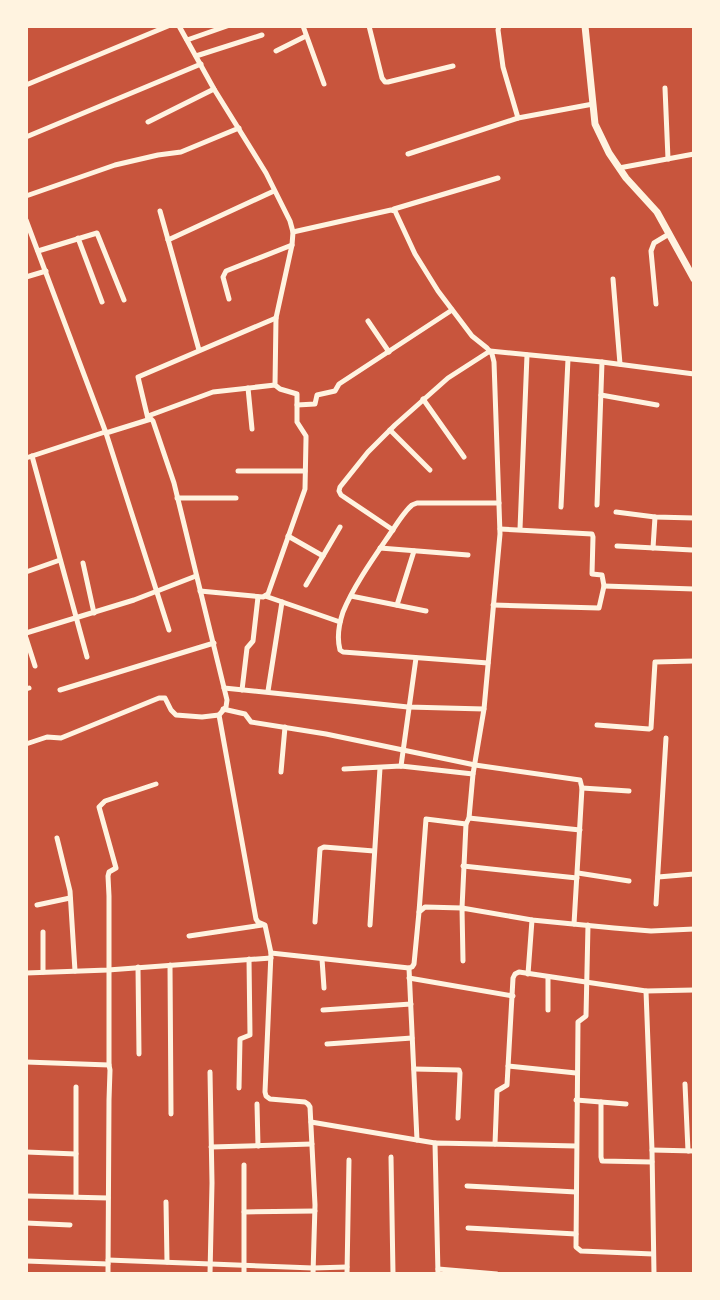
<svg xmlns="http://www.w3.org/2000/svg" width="720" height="1300" viewBox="0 0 720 1300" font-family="'Titillium Web',sans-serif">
<rect width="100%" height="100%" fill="#c8553d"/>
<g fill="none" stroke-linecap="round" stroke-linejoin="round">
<g stroke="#fff3e0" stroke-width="5">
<path d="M179,26L214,89L266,173L290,221L293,232L292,245L276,318L275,385L280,389L297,394V422L306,436V439L305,489L268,594L263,597L200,591"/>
<path d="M303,26L324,84"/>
<path d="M369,26L382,78L385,82H388L453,66"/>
<path d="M499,26L498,30L503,67L518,118"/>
<path d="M187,40L227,26"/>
<path d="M276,51L306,36"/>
<path d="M196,56L262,35"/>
<path d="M26,85L168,26"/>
<path d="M665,88L668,159"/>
<path d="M148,122L214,89"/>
<path d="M26,137L201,64"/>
<path d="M408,154L518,118L593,104"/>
<path d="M619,168L694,154"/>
<path d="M26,196L115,165L158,155L181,152L239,128"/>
<path d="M394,209L498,178"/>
<path d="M160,211L199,350"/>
<path d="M26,220L106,433L151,419L153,421L174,483L227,700L226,707L219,715L256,919L258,922L265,925L271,953L265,1092L266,1096L270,1099L305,1102L308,1104L310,1107L315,1205L313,1274"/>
<path d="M78,238L102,302"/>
<path d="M168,240L274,191"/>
<path d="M38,251L97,233L124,300"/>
<path d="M26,277L46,271"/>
<path d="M613,279L620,364"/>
<path d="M229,299L223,277L226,271L292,245"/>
<path d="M656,304L651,251L654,243L669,234"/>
<path d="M368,321L389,352"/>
<path d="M248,388L252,429"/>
<path d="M601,395L657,405"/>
<path d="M423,399L464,457"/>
<path d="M297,405L315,404L317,395L335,391L339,384L452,310"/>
<path d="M148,416L213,392L275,385"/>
<path d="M148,419L138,377L276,318"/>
<path d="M390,430L430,470"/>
<path d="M106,433L169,630"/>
<path d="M32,456L87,657"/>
<path d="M26,458L105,432"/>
<path d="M238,471H305"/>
<path d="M177,498H236"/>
<path d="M597,505L602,362"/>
<path d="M561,507L568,359"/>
<path d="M616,512L655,517L694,518"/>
<path d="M520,529L527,355"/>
<path d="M393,530L341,495L339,491L340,487L368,452L395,425L448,378L490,351L602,362L694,374"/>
<path d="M288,536L323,556"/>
<path d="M617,546L692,550"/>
<path d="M380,548L468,555"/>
<path d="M653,548L655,517"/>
<path d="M83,563L94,613"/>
<path d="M26,572L60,560"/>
<path d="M306,585L340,527"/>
<path d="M604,586L694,589"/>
<path d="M265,596L340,622"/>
<path d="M351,596L426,611"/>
<path d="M397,605L414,551"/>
<path d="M493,605L599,608L604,586L602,575L592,574L593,537L592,534L500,529"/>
<path d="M26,633L134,600L196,576"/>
<path d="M26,638L35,666"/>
<path d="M488,663L343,652L340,650C337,639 339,624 343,612C354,585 375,556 392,531C398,522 404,512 412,505L417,503H499"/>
<path d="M224,688L408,707L484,709"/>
<path d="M26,689L29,688"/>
<path d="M60,690L214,643"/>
<path d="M242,690L247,648L253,641L258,597"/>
<path d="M268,691L282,602"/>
<path d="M223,709L245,714L251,722L326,734L475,765L580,780L582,788L574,924"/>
<path d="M597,725L649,729L651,728L655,662L694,661"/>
<path d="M26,744L47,737L61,738L159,698H165L171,710L176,715L202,717L219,715"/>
<path d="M401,766L416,658"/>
<path d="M344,769L401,766L473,774"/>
<path d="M281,772L285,727"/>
<path d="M582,788L629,791"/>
<path d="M469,818L580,830"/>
<path d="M57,838L70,891L75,971"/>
<path d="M463,866L577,878"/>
<path d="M578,873L629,881"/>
<path d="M658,877L694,874"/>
<path d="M656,904L666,738"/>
<path d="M37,905L70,898"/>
<path d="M419,912L426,819L466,824"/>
<path d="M315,922L320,849L324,847L374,851"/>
<path d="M370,925L380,768"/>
<path d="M588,925L586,1016L578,1022L576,1247L581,1251L653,1254"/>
<path d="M189,936L262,925"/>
<path d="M271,953L409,968L412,967L414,964L419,912L425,907L462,908L466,824L469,818L473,774L484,709L500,534L494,362L492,354L487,348L472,336L438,291L415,254L395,211L391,210L293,232"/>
<path d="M322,959L324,988"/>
<path d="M463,961L462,908L532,920L614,928L651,931L694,929"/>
<path d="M170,965L171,1114"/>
<path d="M138,967L139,1054"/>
<path d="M43,972V932"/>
<path d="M26,973L108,970L271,958"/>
<path d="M528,974L532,920"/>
<path d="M548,977V1010"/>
<path d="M409,978L513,996"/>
<path d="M646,991L652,1150L654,1274"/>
<path d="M323,1010L411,1004"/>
<path d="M327,1044L412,1038"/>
<path d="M26,1062L109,1065"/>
<path d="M508,1066L576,1073"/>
<path d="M414,1069L459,1070L460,1073L458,1118"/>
<path d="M685,1084L688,1151"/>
<path d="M239,1088L240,1039L250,1035L249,959"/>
<path d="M576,1100L626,1104"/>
<path d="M601,1102V1157L602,1161L652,1162"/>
<path d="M257,1104L258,1146"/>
<path d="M311,1122L417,1140L409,968"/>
<path d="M417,1140L435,1143"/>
<path d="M495,1144L497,1091L507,1085L513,978L515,974L519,972L646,991L694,990"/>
<path d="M211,1147L312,1144"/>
<path d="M652,1150L694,1151"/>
<path d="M26,1152L76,1154"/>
<path d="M391,1157L393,1274"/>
<path d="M467,1186L576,1192"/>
<path d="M26,1196L108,1198"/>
<path d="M76,1197V1087"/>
<path d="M166,1202L167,1262"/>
<path d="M244,1212L315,1211"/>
<path d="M26,1223L70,1225"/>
<path d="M468,1228L576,1234"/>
<path d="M108,1260L313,1268L347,1267"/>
<path d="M26,1261L108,1264"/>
<path d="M438,1269L497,1274"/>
<path d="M108,1274L109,1100L110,1070L109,1065V896L108,876L109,872L116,868L99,807L105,801L156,784"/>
<path d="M210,1274L212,1183L210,1072"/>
<path d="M244,1274V1165"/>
<path d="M347,1274L349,1160"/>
<path d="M438,1274L435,1143L576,1146"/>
</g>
<path stroke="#fff3e0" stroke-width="7" d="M585,26L595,124L609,153L626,178L657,212L694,279"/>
</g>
<rect width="720" height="1300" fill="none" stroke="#fff3e0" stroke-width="56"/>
</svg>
